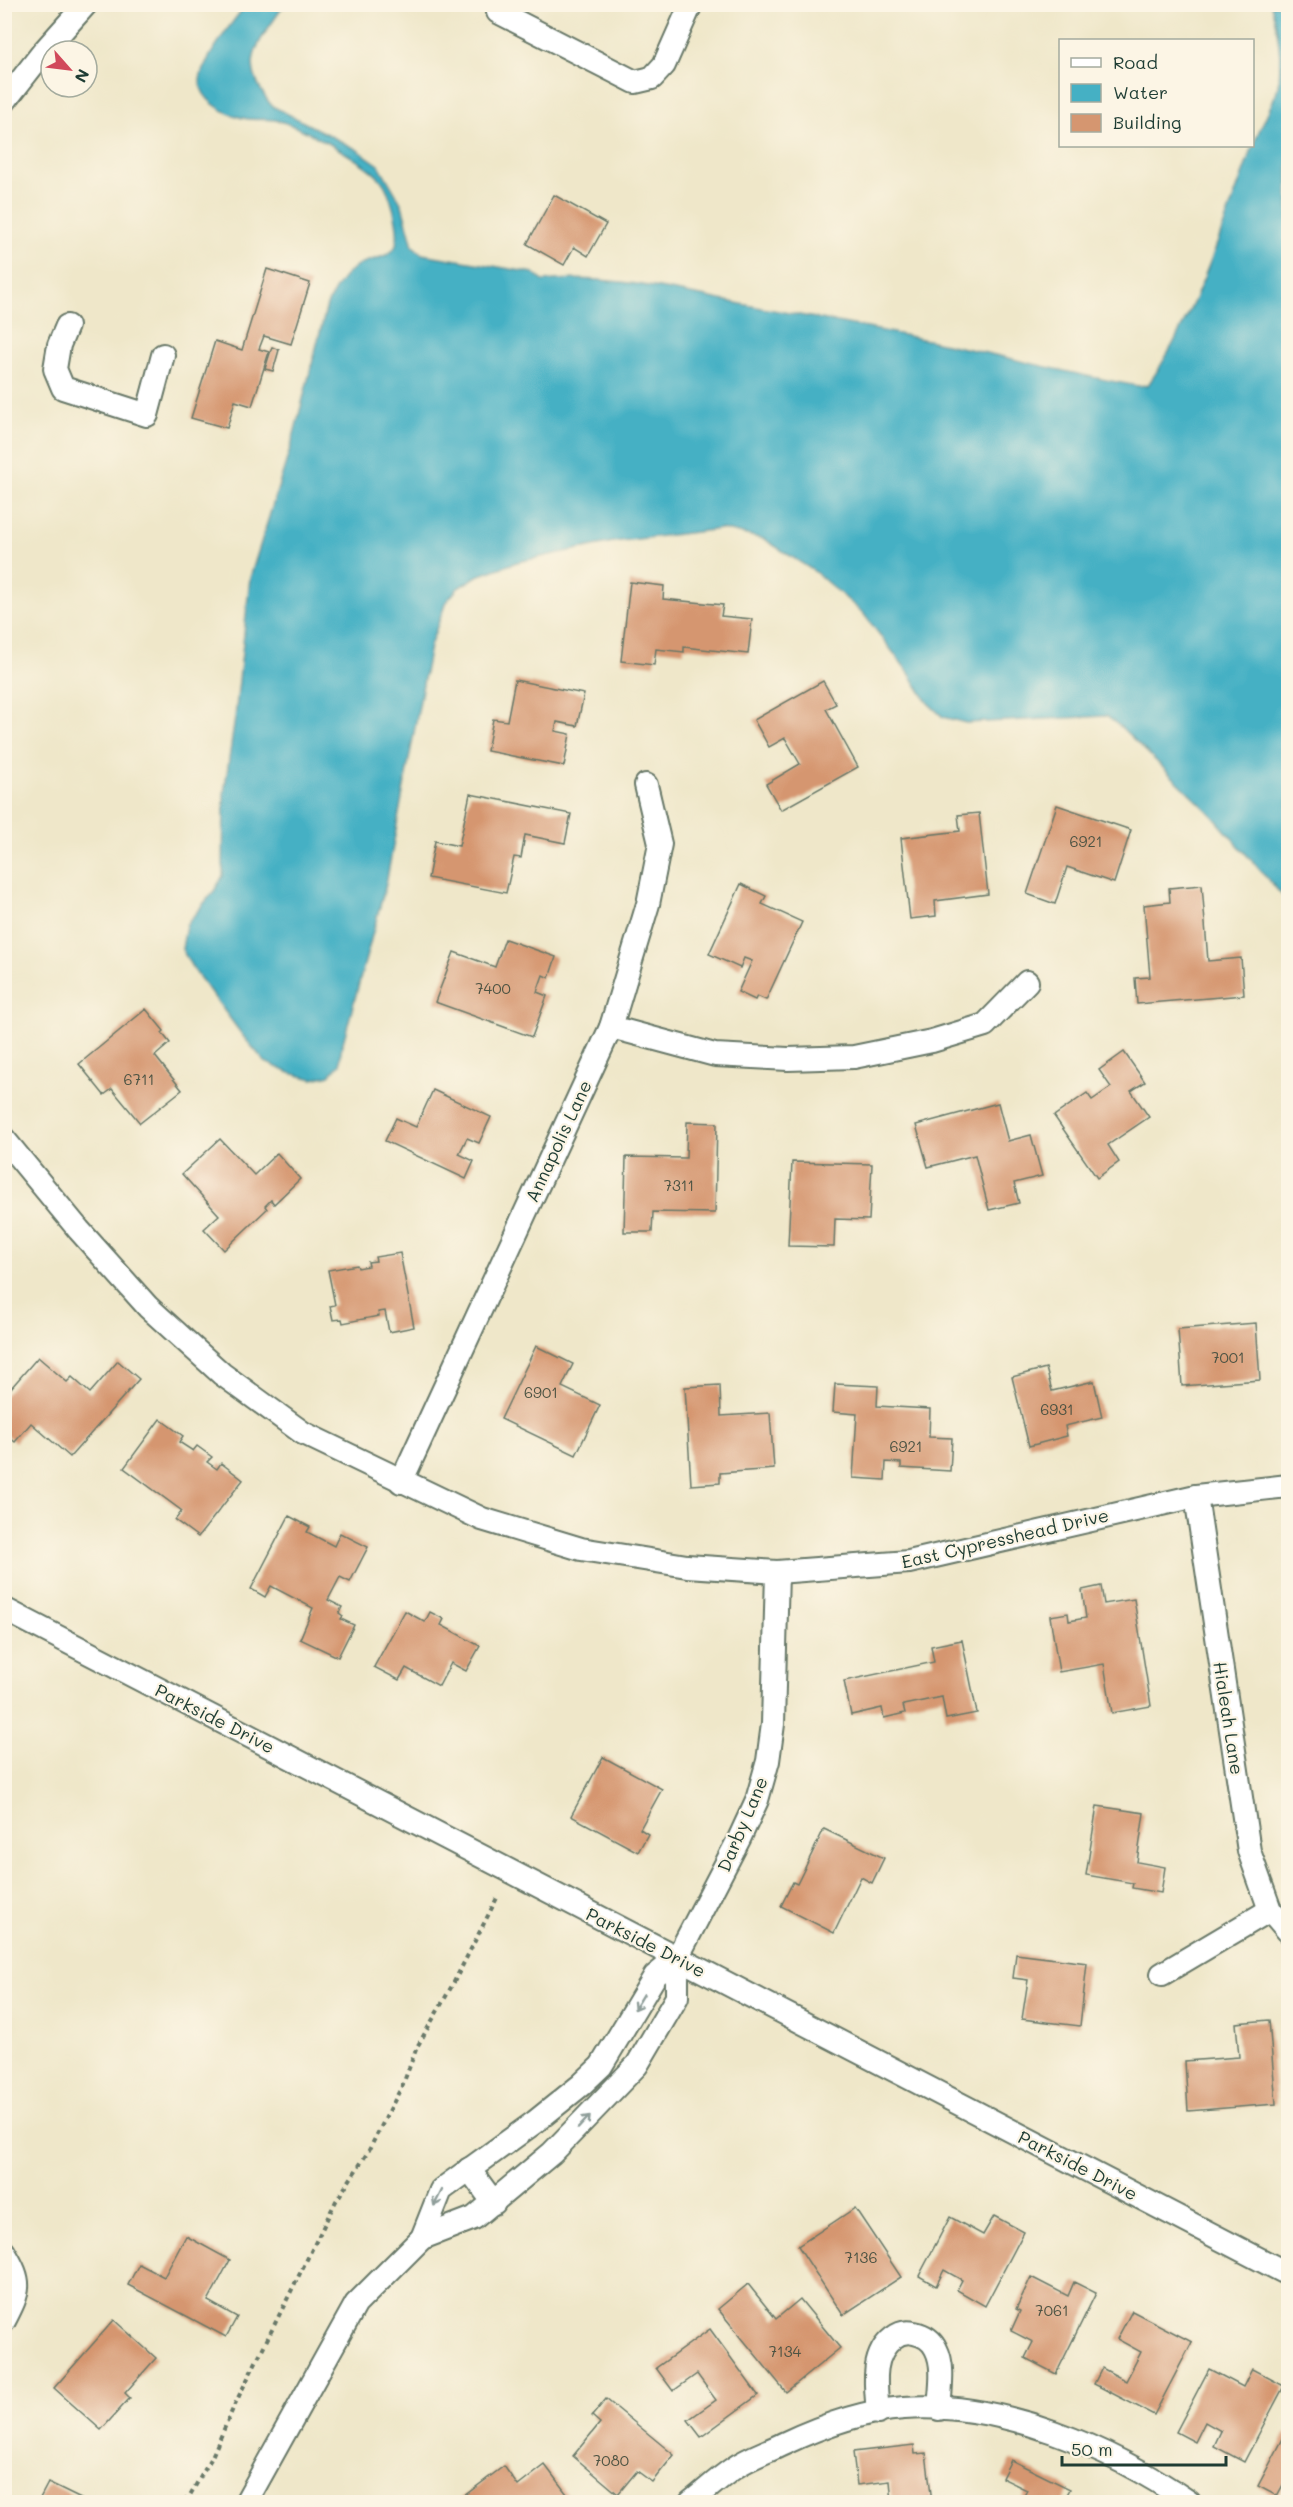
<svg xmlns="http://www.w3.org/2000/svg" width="1293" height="2507" viewBox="0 0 1293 2507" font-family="Mali,sans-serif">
<rect width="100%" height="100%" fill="#fcf5e5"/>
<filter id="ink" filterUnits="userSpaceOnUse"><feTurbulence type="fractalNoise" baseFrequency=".0167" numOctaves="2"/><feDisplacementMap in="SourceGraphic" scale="12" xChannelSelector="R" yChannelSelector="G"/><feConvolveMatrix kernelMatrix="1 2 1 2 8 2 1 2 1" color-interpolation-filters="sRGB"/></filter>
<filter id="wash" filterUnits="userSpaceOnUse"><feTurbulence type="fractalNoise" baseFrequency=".008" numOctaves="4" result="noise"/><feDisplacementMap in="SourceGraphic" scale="24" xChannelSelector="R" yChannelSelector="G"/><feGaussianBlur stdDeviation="1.35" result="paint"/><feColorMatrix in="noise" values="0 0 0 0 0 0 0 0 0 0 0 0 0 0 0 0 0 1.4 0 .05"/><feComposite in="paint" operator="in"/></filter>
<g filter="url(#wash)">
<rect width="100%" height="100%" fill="#efe7c9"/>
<path fill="#45b0c4" stroke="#32767c" stroke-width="1.5" d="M247,4L284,5C258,45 236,61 272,106L356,149L379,165L402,205L413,246L422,254L534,273L543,281C609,273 676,292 741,304C815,318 890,331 964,348C1023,361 1080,376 1138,386L1148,385C1198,313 1222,226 1253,146C1260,126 1273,106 1278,86C1283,61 1278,29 1271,5H1288V902L1210,813L1122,728L1106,716L966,723L943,717L928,703L909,673L863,613L814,571L764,539L721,529L613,542L517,562L477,576L458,588L446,602L430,646L386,884L341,1050L340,1064L330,1075L313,1079L290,1073L265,1062L243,1036L192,967L182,949L186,925L214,891L223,876L224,794L235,718L250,578L291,446L327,305C334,290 342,276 356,266C369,258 395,259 397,241C399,226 391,192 381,180C365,161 304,128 279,121C267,117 253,122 239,117C224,113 201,100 200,82C199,65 235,18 247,4Z"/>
<g id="blocks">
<g fill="#d59670">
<path d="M554,195L606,224L588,256L574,247L564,265L527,244Z"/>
<path d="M267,269L310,283L291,344L264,336L259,349L269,352L252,406L235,401L227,428L191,418L215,341L242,350Z"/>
<path d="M272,347L279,350L273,371L265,369Z"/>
<path d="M630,582L664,586L663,599L723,605L721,616L752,619L748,654L684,647V652L656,649L654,665L621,661Z"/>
<path d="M515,680L584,694L577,726L557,722L555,731L570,734L564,766L487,751L493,719L507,721Z"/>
<path d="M823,681L836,704L826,709L858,767L781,810L766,784L800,764L785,738L769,747L754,720Z"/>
<path d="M470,794L571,814L565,843L525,835L521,858L514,857L506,893L428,878L435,841L459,846Z"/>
<path d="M1057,805L1131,830L1114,883L1067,867L1055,904L1027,894Z"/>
<path d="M979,813L988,894L935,901L936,916L910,919L901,838L960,831L958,815Z"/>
<path d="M741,884L766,896L762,904L802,922L766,1000L757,996L755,1000L738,992L752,961L744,958L740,968L709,954Z"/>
<path d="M1202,885L1208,961L1241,958L1244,995L1137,1004L1135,978L1150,977L1144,905L1170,902L1169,888Z"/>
<path d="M505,939L556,957L549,978L543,975L537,992L547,996L532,1037L435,1002L454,952L495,967Z"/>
<path d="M146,1009L164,1031L162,1033L170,1043L155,1056L182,1090L140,1123L112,1089L104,1095L79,1064Z"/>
<path d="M1124,1052L1145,1082L1131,1091L1149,1117L1108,1145L1119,1162L1097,1178L1054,1116L1087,1093L1092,1100L1111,1087L1099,1070Z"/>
<path d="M433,1090L491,1117L479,1143L467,1138L459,1154L474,1161L466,1179L385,1141L396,1118L416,1127Z"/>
<path d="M998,1103L1008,1141L1031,1135L1042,1176L1014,1183L1019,1203L989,1210L975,1155L928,1167L916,1125Z"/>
<path d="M687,1122L717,1123L715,1213L653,1212L652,1232H624L626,1157L686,1158Z"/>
<path d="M220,1139L254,1175L277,1153L300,1179L274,1204L271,1200L265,1206L267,1209L224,1250L204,1229L219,1215L182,1174Z"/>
<path d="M792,1162L872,1164L869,1220L835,1219L834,1247L788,1246Z"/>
<path d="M400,1253L414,1327L389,1332L385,1311L378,1312L379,1316L343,1323L342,1319L333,1320L330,1306L335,1305L328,1270L357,1265L358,1268L369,1266L368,1262L376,1261L375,1257Z"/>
<path d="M1256,1323L1260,1380L1182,1386L1178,1329Z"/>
<path d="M536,1346L573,1364L562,1387L600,1405L576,1455L501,1419Z"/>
<path d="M38,1357L67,1382L72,1377L90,1393L118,1361L139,1379L70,1457L31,1423L15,1442L4,1433V1396Z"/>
<path d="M1046,1368L1052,1391L1094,1381L1102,1417L1065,1426L1067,1436L1029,1446L1012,1377Z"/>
<path d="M835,1384L878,1386L877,1406L930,1409L929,1437L952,1438L950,1471L901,1468V1463L886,1462L885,1480L853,1478L857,1414L833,1412Z"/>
<path d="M720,1385L721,1416L770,1413L774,1469L720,1473V1483L691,1485L685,1387Z"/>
<path d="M160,1419L183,1436L179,1442L193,1451L197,1446L212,1457L207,1462L217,1469L221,1463L243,1480L198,1537L175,1520L182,1511L124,1468Z"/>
<path d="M289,1516L310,1527L307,1532L334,1546L340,1533L368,1547L350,1582L340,1577L328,1600L342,1607L339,1613L343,1616L341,1619L354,1625L338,1657L300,1639L313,1608L271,1586L265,1597L251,1589Z"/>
<path d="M1101,1586L1104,1604L1134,1599L1151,1706L1112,1713L1104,1664L1059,1672L1050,1616L1068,1613L1069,1621L1086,1618L1082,1590Z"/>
<path d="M405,1611L425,1622L430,1612L444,1619L441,1625L480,1646L466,1671L451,1663L439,1686L406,1668L399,1680L374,1667Z"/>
<path d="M962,1640L977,1713L946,1719L942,1697L903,1705L905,1713L884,1718L882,1708L851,1715L844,1681L934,1662L931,1646Z"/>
<path d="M603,1757L662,1789L640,1829L648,1834L638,1852L571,1816Z"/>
<path d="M1097,1806L1144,1813L1137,1862L1165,1867L1161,1893L1132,1888L1133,1883L1086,1875Z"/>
<path d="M824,1829L884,1858L872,1883L861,1877L834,1933L781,1906L793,1882L797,1884Z"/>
<path d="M1016,1954L1087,1963L1080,2026L1022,2019L1028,1980L1013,1978Z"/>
<path d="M1269,2020L1276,2104L1188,2111L1185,2061L1239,2057L1236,2023Z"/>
<path d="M855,2208L901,2277L843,2315L798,2246Z"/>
<path d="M994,2216L1024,2232L985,2306L957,2290L962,2280L944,2270L936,2286L919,2276L950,2217L983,2235Z"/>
<path d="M186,2236L230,2260L208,2301L237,2317L226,2337L128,2285L139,2264L164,2277Z"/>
<path d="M1031,2277L1068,2296L1074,2282L1096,2293L1056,2374L1025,2358L1033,2342L1011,2331L1020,2311L1016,2309Z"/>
<path d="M748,2284L776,2319L800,2299L840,2348L786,2392L718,2309Z"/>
<path d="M1132,2311L1192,2342L1154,2415L1094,2384L1102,2368L1126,2381L1141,2352L1117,2339Z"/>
<path d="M114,2320L156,2358L125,2393L130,2398L101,2430L54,2388Z"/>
<path d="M710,2329L758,2395L701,2437L688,2420L716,2400L697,2374L673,2391L656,2368Z"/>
<path d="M1209,2369L1243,2387L1252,2369L1284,2386L1244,2462L1214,2446L1221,2431L1205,2422L1195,2442L1176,2432Z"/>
<path d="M606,2399L674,2455L652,2482L637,2471L618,2494L573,2456L600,2423L592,2416Z"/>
<path d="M1286,2433L1288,2434V2485L1284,2483L1277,2496L1258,2486Z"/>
<path d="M914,2445L915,2454L926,2453L932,2502H892L890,2481L857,2485L853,2452Z"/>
<path d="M1011,2460L1070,2489L1063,2502H1021L1027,2490L1002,2478Z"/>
<path d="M545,2465L573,2502H456L504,2466L518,2486Z"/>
<path d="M48,2483L87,2502H38Z"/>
</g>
</g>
</g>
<g filter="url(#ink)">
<use href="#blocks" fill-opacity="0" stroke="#687868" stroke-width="1.5"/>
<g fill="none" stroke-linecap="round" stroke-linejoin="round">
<defs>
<g id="minor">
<path d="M498,12L635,82L652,78L664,65L691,4"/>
<path d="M4,102L44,51L86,4"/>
<path d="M67,326L59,345L55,369L63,388L147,415L163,355"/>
<path d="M611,1027L715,1055L788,1059L854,1057L932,1041L985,1025L1027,982"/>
<path d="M4,1139L79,1230L148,1307L222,1374L303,1433L482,1519L581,1549L687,1566L777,1572L909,1562L1196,1496L1288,1486"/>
<path d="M401,1482L611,1027L648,904L660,844L646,785"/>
<path d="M1196,1496L1249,1851L1270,1910L1288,1931"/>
<path d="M4,1609L1288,2274"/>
<path d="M1162,1974L1270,1910"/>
<path d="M469,2169L494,2203"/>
<path d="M422,2238L441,2190L535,2122L581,2085L601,2066L655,1976L677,1958L739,1839L757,1800L768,1761L773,1724L777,1572"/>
<path d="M4,2252C23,2283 20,2290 4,2321"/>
<path d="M878,2413C876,2387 870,2356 893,2338C899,2333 906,2331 914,2333C924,2335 932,2340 936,2349C945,2366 940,2391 939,2409"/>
<path d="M246,2502L356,2304L422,2238L474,2218L552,2153L637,2065L677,1997V1958"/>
<path d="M691,2502C705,2491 719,2478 734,2468C748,2458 767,2452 783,2444C821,2426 862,2411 904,2408C1001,2401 1111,2448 1189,2502"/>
</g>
</defs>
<use href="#minor" stroke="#687868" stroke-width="26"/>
<path stroke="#687868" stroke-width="4" stroke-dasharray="4.5 4.5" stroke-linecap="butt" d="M186,2502L211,2459L235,2404L336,2201L368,2152L403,2084L417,2047L453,1984L498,1896"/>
<use href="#minor" stroke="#fff" stroke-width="22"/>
</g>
<defs><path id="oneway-shaft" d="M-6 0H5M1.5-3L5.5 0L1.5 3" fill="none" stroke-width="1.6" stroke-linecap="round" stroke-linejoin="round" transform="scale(1.5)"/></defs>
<g stroke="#8f9e9a">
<use href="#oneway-shaft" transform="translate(639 2002) rotate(121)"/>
<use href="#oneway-shaft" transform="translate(584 2122) rotate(-47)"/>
<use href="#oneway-shaft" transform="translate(438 2198) rotate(117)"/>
</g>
</g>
<g text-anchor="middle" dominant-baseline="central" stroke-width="4.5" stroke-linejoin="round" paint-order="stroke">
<g font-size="15" fill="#4c5343">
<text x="1086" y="841">6921</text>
<text x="493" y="988">7400</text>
<text x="139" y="1079">6711</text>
<text x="679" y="1185">7311</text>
<text x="1228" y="1357">7001</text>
<text x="541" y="1392">6901</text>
<text x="1057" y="1409">6931</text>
<text x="906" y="1446">6921</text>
<text x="861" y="2257">7136</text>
<text x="1052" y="2310">7061</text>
<text x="785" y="2351">7134</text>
<text x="611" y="2460">7080</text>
</g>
<g font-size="18" fill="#1f3d34" stroke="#fcf5e5">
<text transform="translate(558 1141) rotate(-65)">Annapolis Lane</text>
<text transform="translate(1005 1538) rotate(-13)">East Cypresshead Drive</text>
<text transform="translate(215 1718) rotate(27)">Parkside Drive</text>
<text transform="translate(1229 1718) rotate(81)">Hialeah Lane</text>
<text transform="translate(742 1824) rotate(-67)">Darby Lane</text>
<text transform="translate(646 1942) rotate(27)">Parkside Drive</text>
<text transform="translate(1078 2165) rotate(27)">Parkside Drive</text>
</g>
</g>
<rect width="1293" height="2507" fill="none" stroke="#fcf5e5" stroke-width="24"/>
<rect x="1059" y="39" width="195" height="108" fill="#fcf5e5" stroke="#a4ab9e" stroke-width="1.5"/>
<rect x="1071" y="58" width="30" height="9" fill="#ffffff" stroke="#a4ab9e" stroke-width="1.5"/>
<text x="1113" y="69" font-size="18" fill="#1f3d34">Road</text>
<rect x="1071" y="84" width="30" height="18" fill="#45b0c4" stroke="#a4ab9e" stroke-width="1.5"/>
<text x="1113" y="99" font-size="18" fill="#1f3d34">Water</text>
<rect x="1071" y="114" width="30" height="18" fill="#d59670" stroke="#a4ab9e" stroke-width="1.5"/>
<text x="1113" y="129" font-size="18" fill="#1f3d34">Building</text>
<g transform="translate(69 69) rotate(118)"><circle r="28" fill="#fcf5e5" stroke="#a4ab9e" stroke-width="1.5"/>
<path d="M0-4.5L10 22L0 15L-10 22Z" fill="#d1495b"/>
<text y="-9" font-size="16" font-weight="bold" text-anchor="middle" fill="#1f3d34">N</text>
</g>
<path d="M1062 2456v9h164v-9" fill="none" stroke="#1f3d34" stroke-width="3"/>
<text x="1071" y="2456" font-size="18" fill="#1f3d34" stroke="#fcf5e5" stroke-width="4.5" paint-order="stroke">50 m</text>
</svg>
